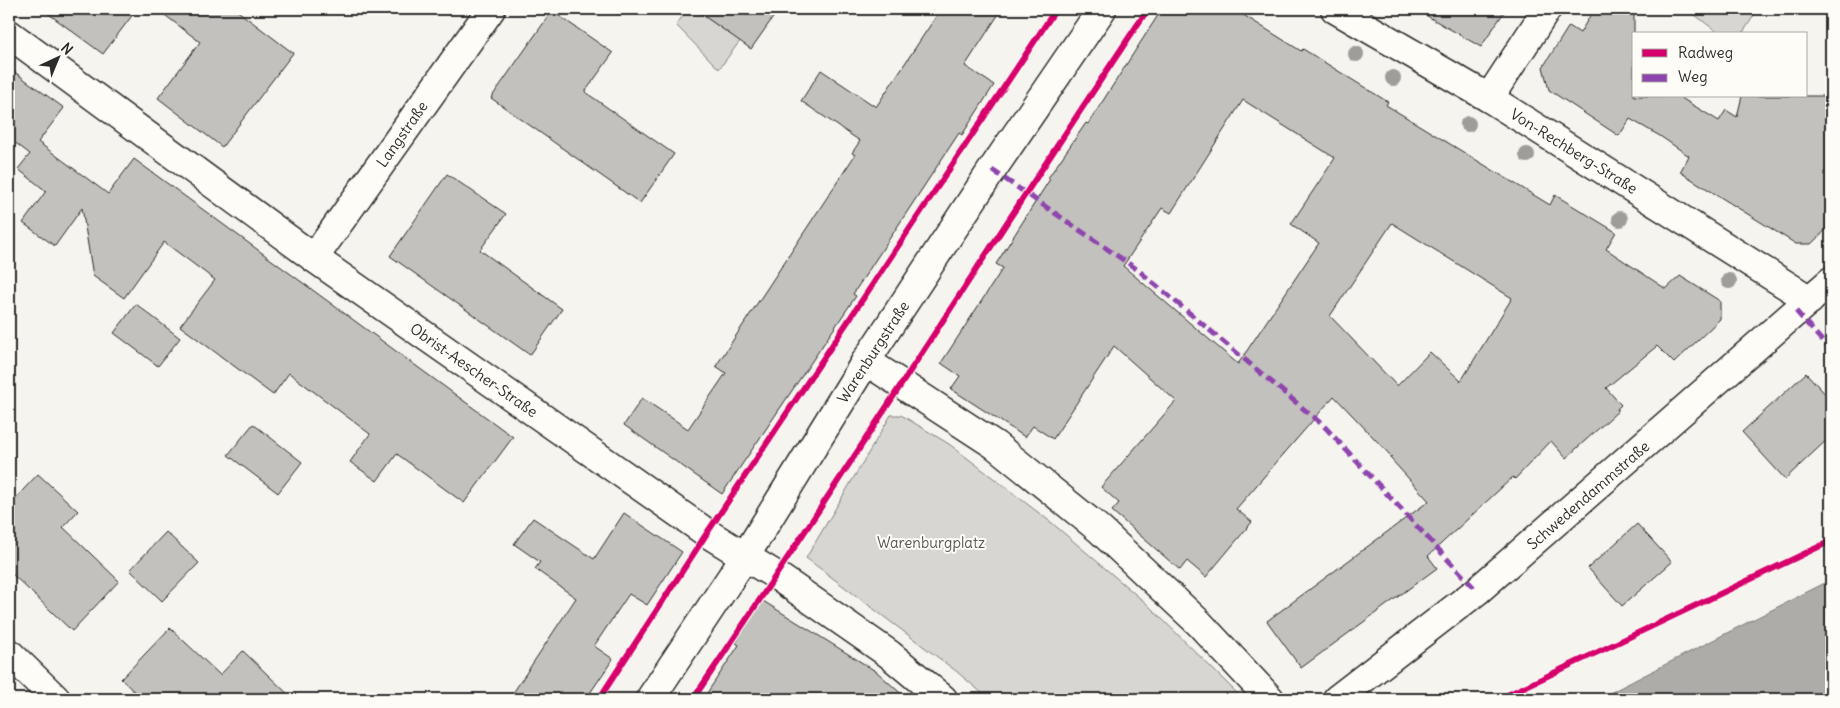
<svg xmlns="http://www.w3.org/2000/svg" width="1840" height="708" viewBox="0 0 1840 708" font-family="Delius,sans-serif">
<rect width="100%" height="100%" fill="#f5f4ef"/>
<filter id="ink" filterUnits="userSpaceOnUse"><feTurbulence type="fractalNoise" baseFrequency=".02" numOctaves="2"/><feDisplacementMap in="SourceGraphic" scale="10" xChannelSelector="R" yChannelSelector="G"/><feConvolveMatrix kernelMatrix="1 2 1 2 8 2 1 2 1" color-interpolation-filters="sRGB"/></filter>
<g filter="url(#ink)">
<g fill="#d7d6d2" stroke="#81807e">
<path d="M688,9H694L740,41L719,69L676,25Z"/>
<path d="M1693,9H1758L1742,34H1720L1691,12Z"/>
<path d="M891,415H901L949,444L1052,523L1148,605L1243,699H989L956,671L806,558Z"/>
</g>
<path fill="#adaca9" stroke="#797877" d="M1831,580V699H1598L1803,594Z"/>
<g fill="#c2c1be" stroke="#2b2b2b" fill-rule="evenodd">
<path d="M42,9H137L103,54Z"/>
<path d="M157,9H235L293,53L222,147L158,98L200,42Z"/>
<path d="M694,9H779L751,49Z"/>
<path d="M941,9H1002L965,66L994,85L962,135L959,133L853,294L856,296L722,494L624,425L642,398L688,429L726,373L716,366L855,155L852,153L860,141L801,101L821,70L876,107Z"/>
<path d="M1162,9H1234L1301,51L1303,49L1388,102L1386,105L1550,205L1555,195L1616,232L1606,249L1666,289L1680,276L1720,301V319L1674,363L1657,346L1606,388L1621,405L1617,409L1618,411L1566,458L1551,441L1515,479L1513,477L1428,556L1437,568L1301,668L1267,621L1429,501L1390,458L1392,457L1334,396L1236,509L1252,522L1206,577L1187,561L1180,570L1112,511L1119,503L1101,487L1176,401L1114,346L1053,439L1033,426L1025,437L951,389L960,376L941,363L1003,268L996,264L1050,179L1048,178L1086,123L1088,124ZM1243,100L1335,158L1291,224L1319,243L1238,364L1123,266L1162,208L1171,213ZM1392,223L1512,298L1461,381L1430,352L1397,386L1330,316Z"/>
<path d="M1415,9H1506L1481,47Z"/>
<path d="M1594,9H1634V96H1678L1719,121L1726,110L1737,117L1742,96H1831V225L1811,244H1796L1680,172L1689,156L1660,136L1630,119L1619,136L1549,90L1543,67L1569,26L1580,33Z"/>
<path d="M552,11L613,53L585,92L674,154L640,203L491,98Z"/>
<path d="M9,68L64,108L38,142L108,194L134,159L513,437L464,503L397,454L377,481L350,462L370,434L289,373L273,395L180,326L215,280L164,242L124,298L93,276L82,208L55,246L23,223L46,191L18,169L30,154L9,138Z"/>
<path d="M447,174L506,214L480,250L562,309L530,355L390,256Z"/>
<path d="M136,304L180,338L158,366L114,333Z"/>
<path d="M1806,373L1831,400V436L1785,479L1742,432Z"/>
<path d="M253,424L302,462L278,493L228,455Z"/>
<path d="M38,474L78,511L63,527L119,581L72,631L9,571V505Z"/>
<path d="M624,513L682,552L647,605L629,594L594,646L613,659L586,699H509L576,598L535,569L540,562L514,544L533,518L594,559Z"/>
<path d="M1637,524L1672,562L1622,606L1588,568Z"/>
<path d="M166,532L199,563L162,601L130,570Z"/>
<path d="M763,601L877,672L907,699H703L739,645L736,643Z"/>
<path d="M170,628L220,675L243,651L293,699H142L121,679Z"/>
</g>
<g fill="none" stroke-linecap="round" stroke-linejoin="round">
<defs>
<g id="street">
<path d="M1335,9L1489,98L1810,300"/>
<path d="M9,34L314,258L707,533L777,576L889,654L943,699"/>
<path d="M1489,98L1547,9"/>
<path d="M314,258L491,9"/>
<path d="M866,361L995,445L1099,529L1199,623L1270,699"/>
<path d="M9,653L56,699"/>
</g>
<g id="secondary">
<path d="M650,699L746,555L866,361L992,170L1102,9"/>
<path d="M1337,699L1477,591L1831,281"/>
</g>
</defs>
<use href="#street" stroke="#2b2b2b" stroke-width="31"/>
<use href="#secondary" stroke="#2b2b2b" stroke-width="31"/>
<use href="#street" stroke="#fdfcf7" stroke-width="28"/>
<use href="#secondary" stroke="#fdfcf7" stroke-width="28"/>
<g stroke="#8e44ad" stroke-width="5" stroke-dasharray="10 5" stroke-linecap="butt">
<path d="M992,170L1138,270L1324,426L1477,591"/>
<path d="M1796,311L1831,351"/>
</g>
<defs>
<g id="cycleway">
<path d="M599,699L707,533L1056,9"/>
<path d="M693,699C848,471 994,238 1148,9"/>
<path d="M1499,699L1831,541"/>
</g>
</defs>
<use href="#cycleway" stroke="#fdfcf7" stroke-width="9"/>
<use href="#cycleway" stroke="#d6006c" stroke-width="6"/>
</g>
<g fill="#9e9d9a">
<circle cx="1356" cy="54" r="8"/>
<circle cx="1393" cy="78" r="8"/>
<circle cx="1468" cy="124" r="8"/>
<circle cx="1527" cy="155" r="8"/>
<circle cx="1620" cy="219" r="8"/>
<circle cx="1729" cy="281" r="8"/>
</g>
</g>
<g text-anchor="middle" dominant-baseline="central" stroke-width="4" stroke-linejoin="round" paint-order="stroke">
<g font-size="15" fill="#2b2b2b" stroke="#fdfcf7">
<text transform="translate(402 134) rotate(-55)">Langstraße</text>
<text transform="translate(1574 151) rotate(32)">Von-Rechberg-Straße</text>
<text transform="translate(873 352) rotate(-57)">Warenburgstraße</text>
<text transform="translate(474 370) rotate(35)">Obrist-Aescher-Straße</text>
<text transform="translate(1588 495) rotate(-41)">Schwedendammstraße</text>
</g>
<g font-size="15" fill="#565655" stroke="#fdfcf7">
<text x="931" y="542">Warenburgplatz</text>
</g>
</g>
<rect width="1840" height="708" fill="none" stroke="#fdfcf7" stroke-width="30"/>
<rect x="15" y="15" width="1810" height="678" fill="none" stroke="#2b2b2b" stroke-width="2" filter="url(#ink)"/>
<rect x="1632" y="32" width="175" height="65" fill="#fdfcf7" stroke="#a9a8a5"/>
<rect x="1642" y="49" width="25" height="8" fill="#d6006c" stroke="#a9a8a5"/>
<text x="1678" y="58" font-size="15" fill="#2b2b2b">Radweg</text>
<rect x="1642" y="74" width="25" height="8" fill="#8e44ad" stroke="#a9a8a5"/>
<text x="1678" y="82" font-size="15" fill="#2b2b2b">Weg</text>
<g transform="translate(58 58) rotate(44)" stroke="#fdfcf7" stroke-width="4" paint-order="stroke">
<path d="M0-4L9 19L0 12L-9 19Z" fill="#2b2b2b"/>
<text y="-8" font-size="14" font-weight="bold" text-anchor="middle" fill="#2b2b2b">N</text>
</g>
</svg>
